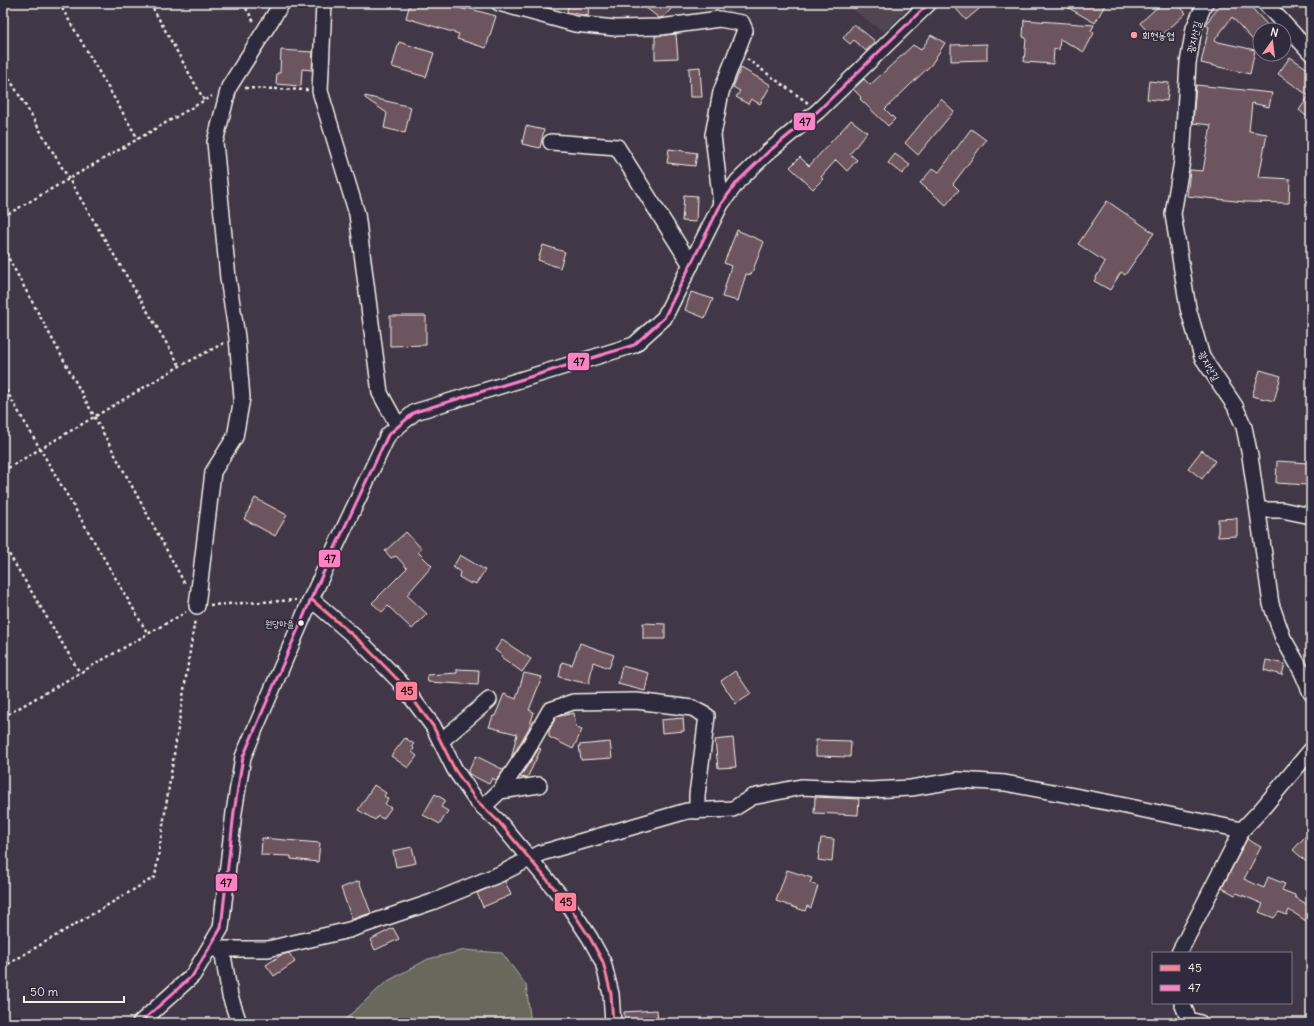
<svg xmlns="http://www.w3.org/2000/svg" width="1314" height="1026" viewBox="0 0 1314 1026" font-family="Delius,'Poor Story',sans-serif">
<rect width="100%" height="100%" fill="#413747"/>
<filter id="ink" filterUnits="userSpaceOnUse"><feTurbulence type="fractalNoise" baseFrequency=".025" numOctaves="2"/><feDisplacementMap in="SourceGraphic" scale="8" xChannelSelector="R" yChannelSelector="G"/><feConvolveMatrix kernelMatrix="1 2 1 2 8 2 1 2 1" color-interpolation-filters="sRGB"/></filter>
<g filter="url(#ink)">
<path fill="#514451" d="M843,3H914L884,32Z"/>
<path fill="#68695b" stroke="#aeada2" d="M465,950L502,953L526,985L531,1023H341L386,982L428,959Z"/>
<g fill="#6c545e" stroke="#f4f1e8">
<path d="M410,3H442L466,10L467,8L496,16L486,48L457,39L459,34L406,18Z"/>
<path d="M568,3H589L588,16L567,12Z"/>
<path d="M640,3H676L664,17L659,18Z"/>
<path d="M951,3H986L966,20Z"/>
<path d="M1060,3H1106L1095,23Z"/>
<path d="M1162,3H1177L1186,13L1156,41L1140,23Z"/>
<path d="M1222,3H1245L1252,8L1272,30H1260V48L1232,17L1214,41L1255,50L1250,74L1201,63L1209,27L1205,25Z"/>
<path d="M1024,20L1094,25L1091,31L1094,33L1084,52L1060,39L1059,50L1054,49L1053,64L1024,62L1026,38L1023,37Z"/>
<path d="M854,24L875,41L866,51L854,40L850,44L843,38Z"/>
<path d="M676,34L678,58L655,59V36Z"/>
<path d="M931,35L945,43L931,65L885,109L895,119L888,126L860,99L861,97L853,89L864,79L870,85L913,45L921,50Z"/>
<path d="M399,42L434,53L426,77L392,67Z"/>
<path d="M987,44V60L951,61V45Z"/>
<path d="M281,50L313,52L312,70L302,69L301,86L276,84L277,73H280Z"/>
<path d="M1290,57L1311,71V120L1299,110L1309,96L1278,74Z"/>
<path d="M700,67L702,97H690L689,68Z"/>
<path d="M741,68L771,85L760,104L751,99L748,104L736,97L740,91L733,87Z"/>
<path d="M1149,81L1169,83L1167,101L1147,99Z"/>
<path d="M1196,85L1272,93L1269,107L1252,103L1249,131L1267,134L1259,177L1290,179L1289,203L1245,202L1187,196L1190,170L1203,171L1211,125L1193,123Z"/>
<path d="M365,96L411,107L405,133L384,128L387,113L365,98Z"/>
<path d="M941,99L954,111L918,155L905,143Z"/>
<path d="M851,120L867,132L850,154L857,160L847,171L836,160L821,177L823,179L813,189L790,167L800,157L809,166Z"/>
<path d="M526,126L544,130L540,148L522,144Z"/>
<path d="M971,129L986,140L953,184L959,190L946,205L920,183L933,168L939,172Z"/>
<path d="M669,149L697,153L695,166L667,163Z"/>
<path d="M895,154L910,165L902,174L888,163Z"/>
<path d="M684,195L697,196L696,222L682,221Z"/>
<path d="M1107,201L1154,233L1125,275L1121,272L1110,290L1094,281L1105,262L1078,244Z"/>
<path d="M737,230L764,242L751,275L746,274L738,301L722,297L731,266L724,263Z"/>
<path d="M543,245L565,252L560,268L538,260Z"/>
<path d="M691,292L713,299L705,318L685,310Z"/>
<path d="M390,316H426V345L390,346Z"/>
<path d="M1260,370L1281,376L1274,401L1252,396Z"/>
<path d="M1202,450L1215,461L1202,479L1188,468Z"/>
<path d="M1277,461L1308,463L1307,485L1276,483Z"/>
<path d="M255,498L287,515L275,536L244,519Z"/>
<path d="M1237,518V536L1218,537V519Z"/>
<path d="M406,532L422,549L418,552L432,566L407,595L427,614L412,629L388,606L382,612L372,603L407,568L396,556L391,558L385,551Z"/>
<path d="M460,555L485,570L476,584L472,582L471,584L459,577L460,572L453,567Z"/>
<path d="M643,623L665,624V639H643Z"/>
<path d="M502,640L531,659L522,672L501,657L502,655L495,650Z"/>
<path d="M580,643L614,655L609,668L593,662L589,684L559,677L562,662L572,665Z"/>
<path d="M1266,660L1285,664L1282,675L1264,670Z"/>
<path d="M622,666L649,673L645,691L618,684Z"/>
<path d="M457,669L479,670L478,685L428,682L427,675L457,673Z"/>
<path d="M735,671L751,694L736,704L721,681Z"/>
<path d="M524,673L542,677L529,710L534,712L529,728L511,759L517,734L489,727L493,716H495L504,694L516,699Z"/>
<path d="M574,713L576,727L582,730L573,749L549,737V731L556,717Z"/>
<path d="M683,718L684,731L662,733L661,720Z"/>
<path d="M405,738L414,744L412,746L414,748L412,752L417,756L408,768L391,756Z"/>
<path d="M733,738L736,767L718,768L715,740Z"/>
<path d="M816,740L851,741L850,757L816,756Z"/>
<path d="M610,742L612,758L581,760L579,745Z"/>
<path d="M539,748L541,749L527,778L520,777Z"/>
<path d="M476,756L504,770L496,780L492,778L489,784L469,774L468,772Z"/>
<path d="M374,785L386,793L384,796L388,799L385,804L391,808L383,819L378,816L375,820L358,810Z"/>
<path d="M435,794L445,800L441,807L448,811L440,824L423,815Z"/>
<path d="M815,797L859,799L858,815L814,813Z"/>
<path d="M1311,830V866L1293,850Z"/>
<path d="M262,838L320,843L318,862L291,859V856L261,855Z"/>
<path d="M821,838L834,839L832,862L818,860Z"/>
<path d="M1247,839L1261,847L1244,879L1264,888L1268,877L1285,884L1282,890L1295,895V897L1311,907V924L1289,910L1287,915L1279,912L1274,918L1259,912L1263,904L1237,893L1235,895L1222,888Z"/>
<path d="M412,847L416,863L396,867L393,851Z"/>
<path d="M787,870L812,878L810,883L818,886L811,908L807,906L805,911L776,901Z"/>
<path d="M359,881L371,913L352,919L341,888Z"/>
<path d="M505,881L511,895L483,907L477,893Z"/>
<path d="M393,928L399,939L375,950L370,940Z"/>
<path d="M289,953L295,962L274,976L266,965L281,955Z"/>
<path d="M657,1010L658,1023H625L624,1012Z"/>
</g>
<g fill="none" stroke-linecap="round" stroke-linejoin="round">
<defs>
<g id="minor">
<path d="M324,3L320,91L357,214L380,393L398,426"/>
<path d="M499,3L575,24L615,28L661,27L719,19L742,23L745,30L721,92L713,135L721,204"/>
<path d="M1205,3L1194,28L1188,63L1182,161L1173,214L1188,308L1202,357L1235,406L1244,427L1250,456L1271,604L1283,638L1301,670L1311,693"/>
<path d="M1265,3L1311,53"/>
<path d="M551,142L617,147L691,265"/>
<path d="M1258,510H1282L1311,516"/>
<path d="M311,599L363,644L399,681L433,726L455,770L476,800L499,822L569,906L590,938L603,962L611,994L613,1023"/>
<path d="M197,606L213,472L235,437L242,398L237,337L228,278L215,142L229,87L282,3"/>
<path d="M441,741L489,700"/>
<path d="M500,791L526,752L550,710L573,702L636,701L692,708L707,716L697,795V811"/>
<path d="M483,807L500,791L539,785"/>
<path d="M209,949H268L349,930L432,902L500,874L541,853L687,811L733,809L752,797L801,787L870,790L911,788L959,780L1005,783L1106,802L1242,830L1261,810L1311,750"/>
<path d="M222,949L230,996L239,1023"/>
<path d="M1179,953L1242,830"/>
<path d="M1182,1003L1189,1020L1200,1023"/>
<path d="M140,1023L193,975L221,928L234,812L243,757L311,599L388,435L415,412L634,345L664,318L721,204L738,181L768,152L818,111L929,3"/>
</g>
</defs>
<use href="#minor" stroke="#f4f1e8" stroke-width="18"/>
<g stroke="#f4f1e8" stroke-width="2.5" stroke-dasharray="3 3" stroke-linecap="butt">
<path d="M59,3L138,139"/>
<path d="M150,3L204,100"/>
<path d="M243,3L254,22"/>
<path d="M747,59L808,103"/>
<path d="M3,68L180,366"/>
<path d="M245,88L308,90"/>
<path d="M3,217L212,96"/>
<path d="M3,248L185,584"/>
<path d="M3,385L148,634"/>
<path d="M3,471L180,366L224,343"/>
<path d="M3,544L80,673"/>
<path d="M210,605L296,600"/>
<path d="M3,710L6,715"/>
<path d="M3,717L186,612"/>
<path d="M3,967L155,877L195,619"/>
</g>
<use href="#minor" stroke="#2f2a3d" stroke-width="15"/>
<defs>
<path id="bus-1" d="M311,599L363,644L399,681L433,726L455,770L476,800L499,822L569,906L590,938L603,962L611,994L613,1023"/>
<path id="bus-2" d="M140,1023L193,975L221,928L234,812L243,757L311,599L388,435L415,412L634,345L664,318L721,204L738,181L768,152L818,111L929,3"/>
</defs>
<use href="#bus-1" stroke="#2f2a3d" stroke-width="6"/>
<use href="#bus-2" stroke="#2f2a3d" stroke-width="6"/>
<use href="#bus-1" stroke="#ff8098" stroke-width="3"/>
<use href="#bus-2" stroke="#ff80c5" stroke-width="3"/>
</g>
</g>
<circle fill="#ff9aa2" stroke="#2f2a3d" stroke-width="1.5" cx="1134" cy="35" r="4"/>
<circle fill="#f4f1e8" stroke="#2f2a3d" stroke-width="1.5" cx="301" cy="623" r="3.5"/>
<g text-anchor="middle" dominant-baseline="central" stroke-width="3.5" stroke-linejoin="round" paint-order="stroke">
<g font-size="9" fill="#f4f1e8" stroke="#2f2a3d" text-anchor="end">
<text x="294" y="623">원당마을</text>
</g>
<g font-size="10" fill="#f4f1e8" stroke="#2f2a3d" text-anchor="start">
<text x="1142" y="35">회현농협</text>
</g>
<g font-size="10" fill="#f4f1e8" stroke="#2f2a3d">
<text transform="translate(1194 37) rotate(-76)">광지산길</text>
<text transform="translate(1209 366) rotate(61)">광지산길</text>
</g>
</g>
<g stroke="#2f2a3d" stroke-width="1.5">
<rect x="793" y="112" width="23" height="19" rx="4" fill="#ff80c5"/>
<rect x="567" y="352" width="23" height="19" rx="4" fill="#ff80c5"/>
<rect x="318" y="549" width="23" height="19" rx="4" fill="#ff80c5"/>
<rect x="395" y="681" width="23" height="20" rx="4" fill="#ff8098"/>
<rect x="215" y="873" width="23" height="19" rx="4" fill="#ff80c5"/>
<rect x="554" y="892" width="23" height="20" rx="4" fill="#ff8098"/>
</g>
<g font-size="11" text-anchor="middle" font-weight="bold" fill="#111">
<text x="805" y="126">47</text>
<text x="579" y="366">47</text>
<text x="330" y="563">47</text>
<text x="407" y="695">45</text>
<text x="226" y="887">47</text>
<text x="566" y="906">45</text>
</g>
<rect width="1314" height="1026" fill="none" stroke="#2f2a3d" stroke-width="16"/>
<rect x="8" y="8" width="1298" height="1010" fill="none" stroke="#f4f1e8" stroke-width="1.5" filter="url(#ink)"/>
<rect x="1152" y="952" width="140" height="52" fill="#2f2a3d" stroke="#7e7a81"/>
<rect x="1160" y="965" width="20" height="6" fill="#ff8098" stroke="#7e7a81"/>
<text x="1188" y="972" font-size="12" fill="#f4f1e8">45</text>
<rect x="1160" y="985" width="20" height="6" fill="#ff80c5" stroke="#7e7a81"/>
<text x="1188" y="992" font-size="12" fill="#f4f1e8">47</text>
<g transform="translate(1272 42) rotate(14)"><circle r="19" fill="#2f2a3d" stroke="#7e7a81"/>
<path d="M0-3L7 15L0 10L-7 15Z" fill="#ff9aa2"/>
<text y="-6" font-size="11" font-weight="bold" text-anchor="middle" fill="#f4f1e8">N</text>
</g>
<path d="M24 996v6h100v-6" fill="none" stroke="#f4f1e8" stroke-width="2"/>
<text x="30" y="996" font-size="12" fill="#f4f1e8" stroke="#2f2a3d" stroke-width="3" paint-order="stroke">50 m</text>
</svg>
